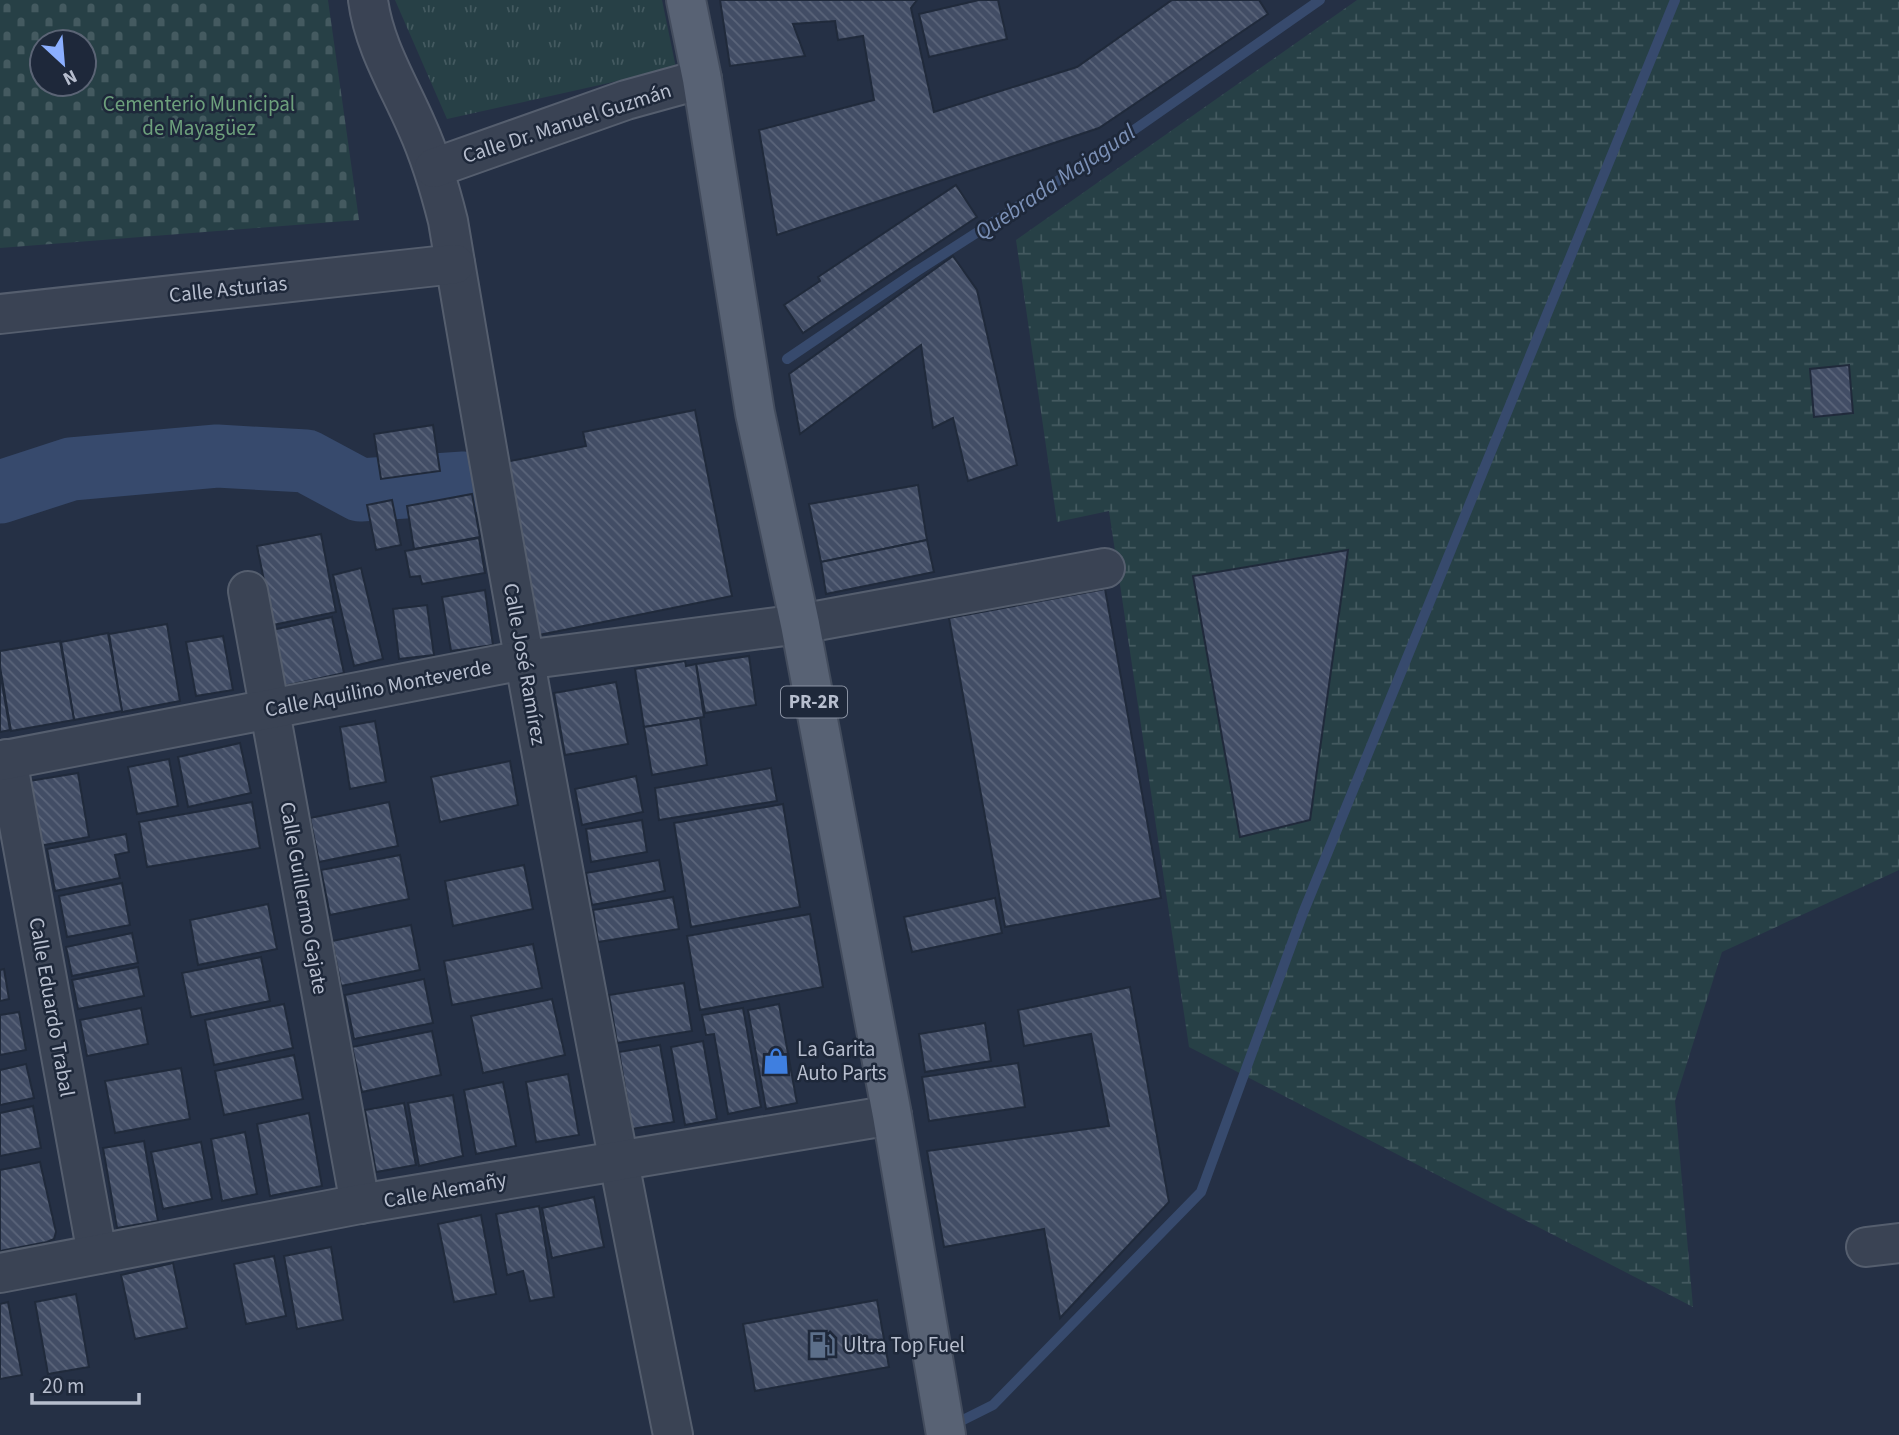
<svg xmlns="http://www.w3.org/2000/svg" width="1899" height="1435" viewBox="0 0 1899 1435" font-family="'Source Sans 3',sans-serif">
<defs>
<pattern id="wetland-marsh" width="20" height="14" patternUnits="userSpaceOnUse" patternTransform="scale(1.75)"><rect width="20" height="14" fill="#274046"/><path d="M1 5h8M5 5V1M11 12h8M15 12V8" fill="none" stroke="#445a60"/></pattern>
<pattern id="cemetery-stones" width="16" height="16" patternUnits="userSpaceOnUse" patternTransform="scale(1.75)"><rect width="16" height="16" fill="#274046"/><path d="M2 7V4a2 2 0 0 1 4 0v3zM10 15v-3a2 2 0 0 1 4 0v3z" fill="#445a60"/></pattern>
<pattern id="park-tufts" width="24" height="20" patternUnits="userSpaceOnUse" patternTransform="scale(1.75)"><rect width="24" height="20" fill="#274046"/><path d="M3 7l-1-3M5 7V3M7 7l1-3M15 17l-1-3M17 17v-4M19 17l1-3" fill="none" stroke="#445a60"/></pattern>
<pattern id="building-back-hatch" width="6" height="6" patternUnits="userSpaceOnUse" patternTransform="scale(1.75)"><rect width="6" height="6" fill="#424d65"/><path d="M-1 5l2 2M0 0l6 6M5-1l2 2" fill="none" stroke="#5b657a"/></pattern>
</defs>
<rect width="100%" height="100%" fill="#253045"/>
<path fill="url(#wetland-marsh)" d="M1357,0H1899V870L1722,952L1675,1101L1693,1307L1189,1047L1109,511L1057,522L1016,240Z"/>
<path fill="url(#cemetery-stones)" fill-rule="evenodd" d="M0,0H328L359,220L0,248ZM42,42H84V84H42Z"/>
<path fill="url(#park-tufts)" d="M395,0H662L676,68L447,119Z"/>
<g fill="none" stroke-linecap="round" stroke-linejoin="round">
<g stroke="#374a6d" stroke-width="10">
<path d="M787,359L917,271L1098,155L1320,0"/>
<path d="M951,1426L993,1405L1201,1192L1303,913L1675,0"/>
</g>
<path stroke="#374a6d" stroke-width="63" d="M0,492L71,469L217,456L306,461L360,490L464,483"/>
</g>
<g fill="url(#building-back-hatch)" stroke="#202a3b" stroke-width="2">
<path d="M720,0H917L911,8L934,112L1077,67L1172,0H1259L1268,14L1099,128L777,235L759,130L874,100L863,36L838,40L835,21L793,24L805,56L730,66Z"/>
<path d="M979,0H998L1007,39L929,57L919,14Z"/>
<path d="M956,185L977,217L803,333L784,305L820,281L818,277Z"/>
<path d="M953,256L977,290L1017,465L968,481L953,418L933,428L921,345L800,434L789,374Z"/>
<path d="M1849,365L1853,413L1814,417L1810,369Z"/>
<path d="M695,410L732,596L539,635L505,462L586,446L583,432Z"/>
<path d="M433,425L440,471L381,479L374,434Z"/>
<path d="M918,485L927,540L821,562L809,504Z"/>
<path d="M472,494L480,537L414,549L407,506Z"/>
<path d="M392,500L401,545L376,550L367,505Z"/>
<path d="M321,534L336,612L273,625L257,546Z"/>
<path d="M479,538L485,573L422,584L420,576L410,577L405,551Z"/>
<path d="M927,540L934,572L826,594L821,562Z"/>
<path d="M1348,550L1310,820L1240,837L1193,576Z"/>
<path d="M361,568L383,659L354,666L333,575Z"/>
<path d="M1105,589L1161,898L1005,927L949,618Z"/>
<path d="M485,590L493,645L451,651L442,597Z"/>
<path d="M427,605L434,655L399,659L393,609Z"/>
<path d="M332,617L344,673L284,686L272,630Z"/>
<path d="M167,624L180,701L122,712L109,634Z"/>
<path d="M108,633L122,711L74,720L61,642Z"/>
<path d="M223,636L233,690L196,696L186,642Z"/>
<path d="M60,641L74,720L11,731L0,667V651Z"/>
<path d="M749,656L756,705L705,713L696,664Z"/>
<path d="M685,661L686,666L696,664L704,717L644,727L635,669Z"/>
<path d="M0,672L10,730L0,732Z"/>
<path d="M616,682L628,744L565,755L554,693Z"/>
<path d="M700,718L707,765L652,775L644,727Z"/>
<path d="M375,721L386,782L350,789L340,727Z"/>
<path d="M240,743L251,793L188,807L178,757Z"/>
<path d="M169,759L178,806L137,814L128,767Z"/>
<path d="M510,761L518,805L440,822L431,777Z"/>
<path d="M771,768L777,801L659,820L655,788Z"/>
<path d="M78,773L89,837L33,847L23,782Z"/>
<path d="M636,776L643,812L582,825L575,789Z"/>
<path d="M252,802L260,848L147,867L139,822Z"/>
<path d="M389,802L398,846L319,862L310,818Z"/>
<path d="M783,804L800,907L691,927L674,823Z"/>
<path d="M642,820L647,852L591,862L586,829Z"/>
<path d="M126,834L129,852L115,855L120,878L55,891L47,849Z"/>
<path d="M400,855L409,899L330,915L321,870Z"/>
<path d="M659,860L665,891L592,905L586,873Z"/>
<path d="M524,865L533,909L453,926L445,881Z"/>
<path d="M122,883L130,925L67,937L59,896Z"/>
<path d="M673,897L679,929L598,942L593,910Z"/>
<path d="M995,898L1002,933L912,952L904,917Z"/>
<path d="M268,904L277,949L198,965L190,920Z"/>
<path d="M810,914L823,987L700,1010L687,936Z"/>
<path d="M411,925L420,970L341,986L332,941Z"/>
<path d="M132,933L138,963L72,976L66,947Z"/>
<path d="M533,944L542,988L452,1005L444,961Z"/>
<path d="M261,957L270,1001L191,1017L182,973Z"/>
<path d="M138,967L144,996L78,1009L72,980Z"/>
<path d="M4,969L9,999L0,1001V970Z"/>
<path d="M424,979L433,1023L354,1039L345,995Z"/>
<path d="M684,983L692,1031L617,1043L609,995Z"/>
<path d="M1130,987L1169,1202L1060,1318L1044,1229L944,1247L927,1151L1109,1126L1091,1034L1024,1046L1018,1010Z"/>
<path d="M552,999L565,1055L483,1073L471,1016Z"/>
<path d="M284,1004L293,1048L214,1065L205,1020Z"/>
<path d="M779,1004L797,1103L766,1109L748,1010Z"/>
<path d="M141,1008L148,1044L87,1056L80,1020Z"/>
<path d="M743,1008L761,1107L728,1114L714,1034L706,1035L702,1015Z"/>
<path d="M19,1012L26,1050L0,1055V1015Z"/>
<path d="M985,1023L991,1061L925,1072L919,1034Z"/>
<path d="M432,1031L441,1075L362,1092L352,1047Z"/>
<path d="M703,1041L717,1119L685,1125L671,1047Z"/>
<path d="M660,1045L674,1122L632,1129L619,1052Z"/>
<path d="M294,1055L303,1099L224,1115L215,1071Z"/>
<path d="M1018,1063L1025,1107L929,1121L922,1077Z"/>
<path d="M26,1064L34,1098L0,1105V1070Z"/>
<path d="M181,1068L190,1119L115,1133L105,1081Z"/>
<path d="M568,1074L579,1135L536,1142L526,1082Z"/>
<path d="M503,1082L516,1146L476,1154L464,1090Z"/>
<path d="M453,1095L463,1156L419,1166L408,1103Z"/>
<path d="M404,1103L416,1165L376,1172L365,1110Z"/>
<path d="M33,1106L41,1148L0,1156V1113Z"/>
<path d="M309,1113L322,1186L270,1196L257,1124Z"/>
<path d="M245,1132L257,1194L222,1201L211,1139Z"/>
<path d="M144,1141L158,1221L117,1228L103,1148Z"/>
<path d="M201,1142L212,1199L163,1209L151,1152Z"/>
<path d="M40,1162L56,1232L54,1239L47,1242L0,1251V1170Z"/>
<path d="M594,1197L604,1247L552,1258L542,1208Z"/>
<path d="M539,1206L554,1297L530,1301L523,1271L507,1275L496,1214Z"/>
<path d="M481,1215L496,1294L454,1302L438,1224Z"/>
<path d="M331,1247L343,1320L297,1329L284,1256Z"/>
<path d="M274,1256L286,1316L246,1324L234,1264Z"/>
<path d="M173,1263L187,1328L135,1339L121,1275Z"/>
<path d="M76,1294L89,1367L48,1374L35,1302Z"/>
<path d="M877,1300L889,1367L755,1391L743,1324Z"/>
<path d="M8,1302L22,1375L0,1379V1304Z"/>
</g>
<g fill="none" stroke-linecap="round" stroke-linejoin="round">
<defs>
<g id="minor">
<path d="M368,0C374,46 399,85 417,127C431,158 440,189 448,221C516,627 592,1032 673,1435"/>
<path d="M434,168L626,100L702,79"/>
<path d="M0,314L455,264"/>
<path d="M248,591L360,1204"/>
<path d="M7,759L97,1254"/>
<path d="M0,761L524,660L800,624L1105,568"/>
<path d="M1866,1247L1899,1243"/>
<path d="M0,1273L360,1204L892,1115"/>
</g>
<path id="major" d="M686,0L702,79L755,413L800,624L892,1115L946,1435"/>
</defs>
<use href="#minor" stroke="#555e6e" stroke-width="42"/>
<use href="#major" stroke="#434c5d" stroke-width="42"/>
<use href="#minor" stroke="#3a4354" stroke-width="38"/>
<use href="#major" stroke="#586274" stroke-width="38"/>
</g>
<defs>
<symbol id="shop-bare" viewBox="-9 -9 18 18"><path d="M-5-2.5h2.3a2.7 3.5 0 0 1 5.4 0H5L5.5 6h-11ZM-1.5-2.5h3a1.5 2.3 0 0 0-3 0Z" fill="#3f7fe0" stroke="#1e283a" stroke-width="2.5" paint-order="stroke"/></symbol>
<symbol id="fuel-bare" viewBox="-9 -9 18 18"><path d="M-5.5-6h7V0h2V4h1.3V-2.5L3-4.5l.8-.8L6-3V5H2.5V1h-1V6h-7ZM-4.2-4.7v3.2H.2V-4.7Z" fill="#5c6f8a" stroke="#1e283a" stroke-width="2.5" paint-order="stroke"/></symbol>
</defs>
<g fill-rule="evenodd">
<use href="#shop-bare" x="757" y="1042" width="38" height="38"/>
<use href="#fuel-bare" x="803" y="1326" width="38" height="38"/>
</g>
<g text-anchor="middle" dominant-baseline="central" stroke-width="5" stroke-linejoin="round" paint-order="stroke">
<rect fill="#1e283a" stroke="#8991a2" stroke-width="2" x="781" y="686.5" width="66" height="31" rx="5"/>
<g font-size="19" font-weight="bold" fill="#b7bece">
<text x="814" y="702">PR-2R</text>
</g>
<g font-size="21" fill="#6da07c" stroke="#1e283a">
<text x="199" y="104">Cementerio Municipal<tspan x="199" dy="24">de Mayagüez</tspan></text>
</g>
<g font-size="21" fill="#b7bece" stroke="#1e283a">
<text transform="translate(567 123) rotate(-18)">Calle Dr. Manuel Guzmán</text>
<text transform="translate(228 289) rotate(-6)">Calle Asturias</text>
<text transform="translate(525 664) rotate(80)">Calle José Ramírez</text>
<text transform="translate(378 688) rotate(-11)">Calle Aquilino Monteverde</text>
<text transform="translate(304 898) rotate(80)">Calle Guillermo Gajate</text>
<text transform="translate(52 1007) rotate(80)">Calle Eduardo Trabal</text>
<text transform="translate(445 1190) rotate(-10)">Calle Alemañy</text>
</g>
<g font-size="21" fill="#b7bece" stroke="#1e283a" text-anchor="start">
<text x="797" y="1049">La Garita<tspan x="797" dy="24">Auto Parts</tspan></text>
<text x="843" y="1345">Ultra Top Fuel</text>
</g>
<g font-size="23" font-style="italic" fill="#7c91b7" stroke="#1e283a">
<text transform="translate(1055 182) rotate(-34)">Quebrada Majagual</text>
</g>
</g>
<g transform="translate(63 63) rotate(154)"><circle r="33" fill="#1e283a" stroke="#5b6475" stroke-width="2"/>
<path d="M0-5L12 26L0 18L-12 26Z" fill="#8bafff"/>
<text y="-10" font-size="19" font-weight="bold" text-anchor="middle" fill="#b7bece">N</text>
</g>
<path d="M32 1393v10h107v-10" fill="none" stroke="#b7bece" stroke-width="3.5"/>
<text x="42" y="1393" font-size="21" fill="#b7bece" stroke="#1e283a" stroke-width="5" paint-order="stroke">20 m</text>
</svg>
